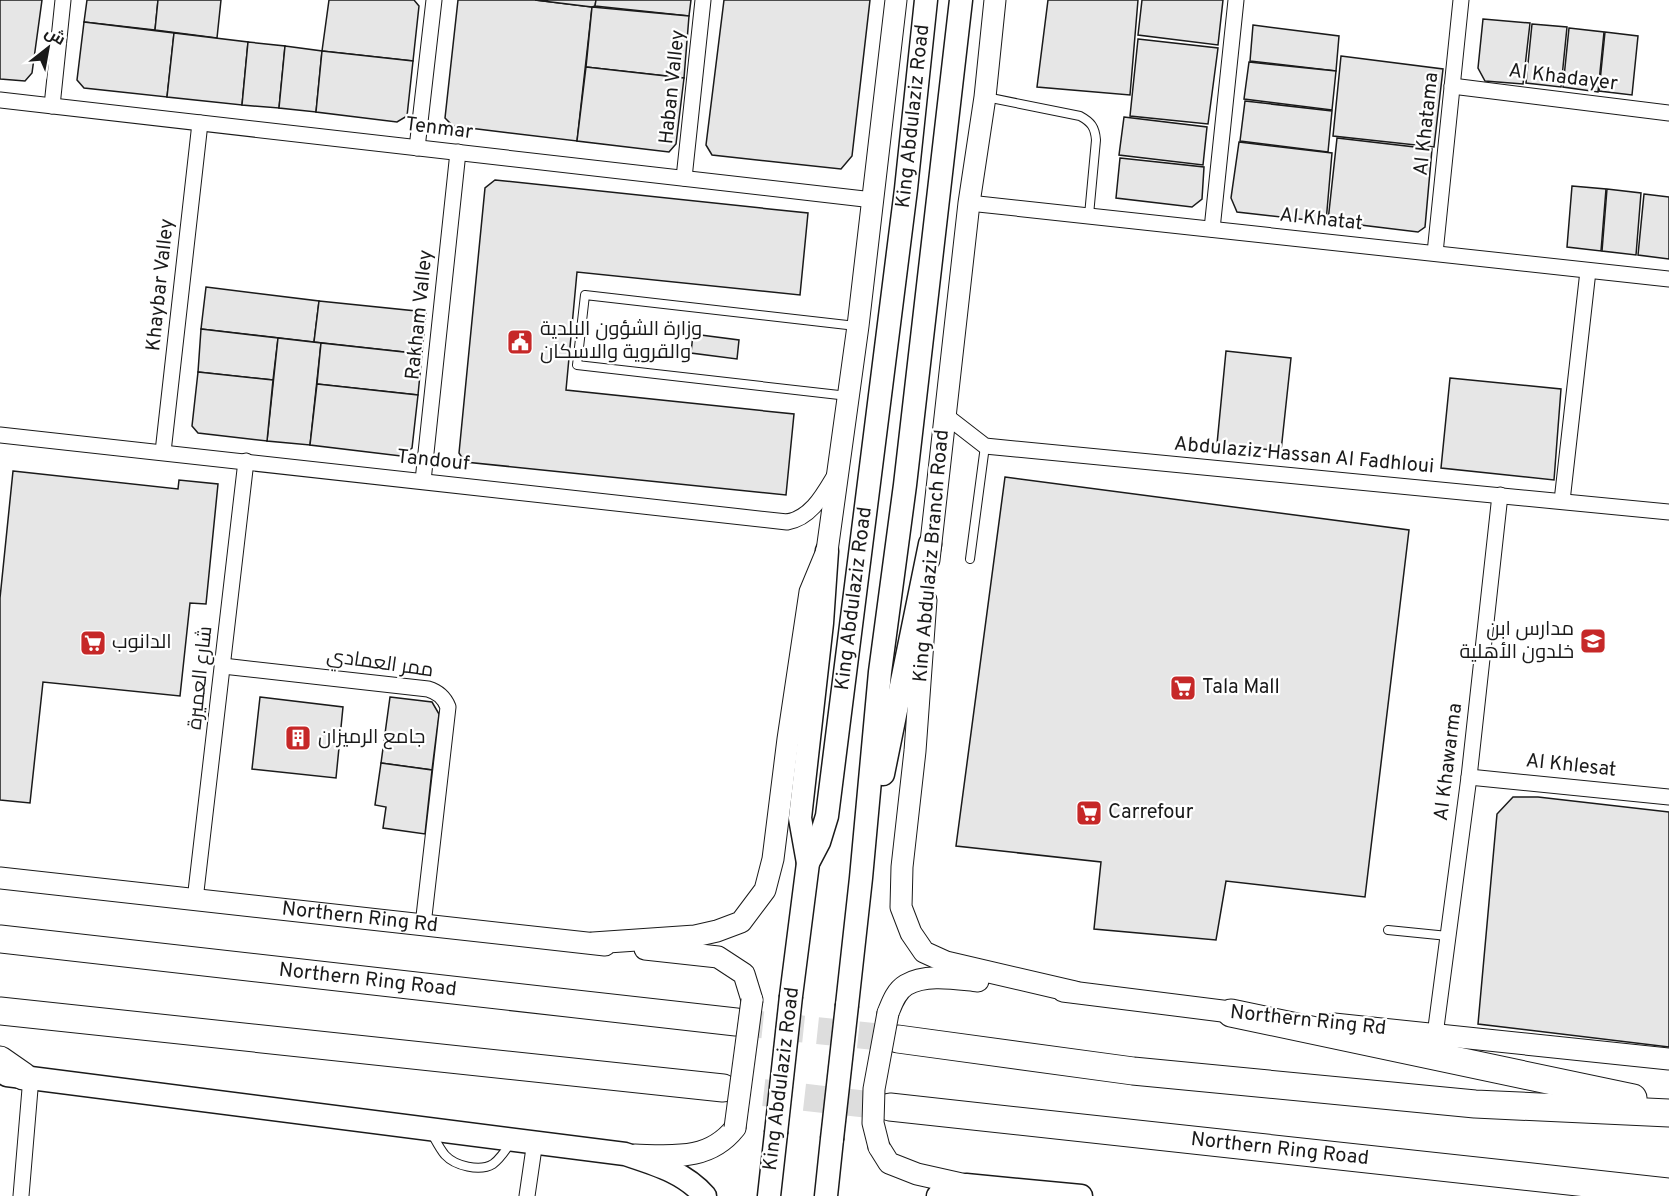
<svg xmlns="http://www.w3.org/2000/svg" width="1669" height="1196" viewBox="0 0 1669 1196" font-family="Overpass,Cairo,sans-serif">
<rect width="100%" height="100%" fill="#fff"/>
<g fill="#e6e6e6" stroke="#1a1a1a" stroke-width="1.5">
<path d="M0,0H42L32,73L25,81L0,79Z"/>
<path d="M87,0H158L155,30L84,22Z"/>
<path d="M158,0H221L217,38L155,30Z"/>
<path d="M329,0H414L419,6L413,61L322,51Z"/>
<path d="M458,0H535L592,7L577,141L453,126L445,118Z"/>
<path d="M535,0H596L595,6L592,7Z"/>
<path d="M596,0H691L689,16L595,6Z"/>
<path d="M724,0H870L852,156L841,169L712,155L706,145Z"/>
<path d="M1048,0H1138L1130,95L1037,87Z"/>
<path d="M1142,0H1223L1218,45L1138,35Z"/>
<path d="M592,7L689,16L684,78L586,67Z"/>
<path d="M1483,19L1530,23L1523,84L1485,81L1478,68Z"/>
<path d="M84,22L174,33L167,97L84,88L77,80Z"/>
<path d="M1532,24L1567,27L1561,87L1526,83Z"/>
<path d="M1253,25L1339,36L1336,71L1250,61Z"/>
<path d="M1569,28L1604,32L1598,92L1563,87Z"/>
<path d="M1605,32L1638,36L1632,95L1599,91Z"/>
<path d="M174,33L248,42L242,105L167,97Z"/>
<path d="M1138,39L1218,48L1208,124L1130,116Z"/>
<path d="M248,42L285,46L279,108L242,105Z"/>
<path d="M285,46L322,51L316,112L279,108Z"/>
<path d="M322,51L413,61L407,116L397,122L316,112Z"/>
<path d="M1341,56L1443,69L1434,147L1333,136Z"/>
<path d="M1249,62L1336,71L1332,110L1244,99Z"/>
<path d="M586,67L684,78L676,144L669,152L577,141Z"/>
<path d="M1245,101L1332,111L1328,152L1240,141Z"/>
<path d="M1124,117L1207,127L1203,165L1119,155Z"/>
<path d="M1337,138L1432,149L1425,227L1418,232L1328,221Z"/>
<path d="M1239,142L1332,153L1326,222L1237,212L1231,198Z"/>
<path d="M1120,158L1204,167L1202,199L1192,207L1116,198Z"/>
<path d="M495,180L808,213L800,295L577,272L566,390L794,414L786,495L465,462L459,453L485,188Z"/>
<path d="M1572,186L1606,189L1601,251L1567,247Z"/>
<path d="M1607,189L1641,193L1636,255L1602,251Z"/>
<path d="M1644,194L1669,197V259L1638,255Z"/>
<path d="M206,287L319,301L314,342L201,329Z"/>
<path d="M319,301L426,312L422,354L314,342Z"/>
<path d="M201,329L278,338L273,380L198,372Z"/>
<path d="M693,334L739,340L737,359L691,353Z"/>
<path d="M278,338L321,343L310,445L267,441Z"/>
<path d="M321,343L422,354L418,395L317,384Z"/>
<path d="M1226,351L1291,358L1281,451L1217,444Z"/>
<path d="M198,372L273,380L267,441L198,433L192,426Z"/>
<path d="M1450,378L1561,389L1554,480L1441,468Z"/>
<path d="M317,384L418,395L412,448L401,456L310,445Z"/>
<path d="M13,471L178,489L179,480L218,484L206,604L190,603L180,696L43,682L30,803L0,800V598Z"/>
<path d="M1005,477L1409,530L1365,897L1226,881L1216,940L1094,929L1101,862L956,846Z"/>
<path d="M260,697L343,707L336,778L252,769Z"/>
<path d="M390,697L432,702L439,714L432,770L381,763Z"/>
<path d="M381,763L432,770L425,834L383,828L386,807L375,805Z"/>
<path d="M1513,797H1538L1669,812V1047L1478,1024L1497,814Z"/>
</g>
<g fill="none" stroke-linecap="round" stroke-linejoin="round">
<g stroke="#ddd" stroke-width="27" stroke-dasharray="27 14" stroke-linecap="butt">
<path d="M736,1022L898,1039"/>
<path d="M723,1088L890,1107"/>
</g>
<defs>
<g id="lane">
<path d="M986,97L1080,116C1091,122 1095,127 1096,140L1089,215"/>
<path d="M848,396L577,365L585,295L856,326"/>
<path d="M970,559L985,446"/>
<path d="M1388,930L1448,936"/>
<path d="M432,1134C436,1141 440,1149 445,1155C455,1166 480,1172 493,1164C501,1158 506,1150 511,1142"/>
</g>
<g id="street">
<path d="M1452,86L1669,113"/>
<path d="M0,100L873,200"/>
<path d="M52,106L63,0"/>
<path d="M417,148L434,0"/>
<path d="M684,178L703,0"/>
<path d="M969,203L1669,279"/>
<path d="M1212,229L1236,0"/>
<path d="M1435,253L1461,0"/>
<path d="M945,415L985,446L1669,512"/>
<path d="M0,435L787,522C811,518 823,495 835,475"/>
<path d="M163,452L200,123"/>
<path d="M423,481L458,152"/>
<path d="M1562,501L1588,271"/>
<path d="M223,666L428,689C438,692 444,697 448,707L423,925"/>
<path d="M1469,777L1669,797"/>
<path d="M195,900L246,461"/>
<path d="M1435,1035L1469,777L1500,495"/>
<path d="M21,1196L31,1077"/>
<path d="M527,1196L535,1141"/>
</g>
<g id="secondary">
<path d="M929,560L969,203L985,97L995,0"/>
<path d="M926,600L915,751L902,867L901,907L911,933L924,952L946,962L1075,992"/>
<path id="s1" d="M0,878L605,945"/>
<path d="M593,943L695,936L717,931L741,922L765,890L773,859L788,739L810,592L827,551L858,326L896,0"/>
<path d="M645,949L718,957L744,974L752,1000"/>
<path d="M1063,991L1246,1014"/>
<path d="M888,1013C892,1003 896,991 906,985C926,973 957,979 978,981"/>
<path d="M1334,1024L1669,1059"/>
<path d="M879,1147L889,1163L917,1174L966,1185"/>
<path d="M635,1155C673,1156 709,1161 735,1128"/>
</g>
<g id="primary">
<path d="M883,774L930,544"/>
<path d="M808,863L800,818L822,623L827,551"/>
<path id="s2" d="M791,996L808,863L819,842L827,816L906,189L926,0"/>
<path d="M847,1005L861,878L880,672L905,485L961,0"/>
<path d="M7,1075L625,1154C655,1164 684,1172 705,1196"/>
<path d="M769,1196L776,1133"/>
<path d="M826,1196L832,1139"/>
<path d="M938,1196L966,1185L1081,1196"/>
</g>
<g id="highway">
<path id="s3" d="M0,939L736,1022"/>
<path d="M0,1011L723,1088"/>
<path d="M1231,1013L1633,1098"/>
<path d="M898,1039L1133,1071L1475,1104L1669,1113"/>
<path d="M0,1060L23,1076"/>
<path id="s4" d="M890,1107L1669,1192"/>
</g>
</defs>
<use href="#lane" stroke="#1a1a1a" stroke-width="10"/>
<use href="#street" stroke="#1a1a1a" stroke-width="17"/>
<use href="#secondary" stroke="#1a1a1a" stroke-width="23"/>
<use href="#primary" stroke="#1a1a1a" stroke-width="25"/>
<use href="#highway" stroke="#1a1a1a" stroke-width="29"/>
<use href="#lane" stroke="#fff" stroke-width="8"/>
<use href="#street" stroke="#fff" stroke-width="15"/>
<use href="#secondary" stroke="#fff" stroke-width="21"/>
<use href="#primary" stroke="#fff" stroke-width="22"/>
<use href="#highway" stroke="#fff" stroke-width="27"/>
<defs>
<g id="secondary-bridge">
<path d="M735,1128L752,1000"/>
<path d="M879,1147L873,1123L874,1089L888,1013"/>
</g>
<g id="primary-bridge">
<path d="M776,1133L791,996"/>
<path d="M832,1139L847,1005"/>
</g>
</defs>
<use href="#secondary-bridge" stroke="#1a1a1a" stroke-width="23" stroke-linecap="butt"/>
<use href="#primary-bridge" stroke="#1a1a1a" stroke-width="25" stroke-linecap="butt"/>
<use href="#secondary-bridge" stroke="#fff" stroke-width="21"/>
<use href="#primary-bridge" stroke="#fff" stroke-width="22"/>
</g>
<defs>
<symbol id="civic-square" viewBox="-11 -11 22 22"><rect x="-9" y="-9" width="18" height="18" rx="4" fill="#c62828" stroke="#fff"/><path d="M-.6-6.5H3V-4.5H.6V-3L4-1V1h2V6H-6V1h2V-1L-.6-3ZM-1.2 2.5V6h2.4V2.5Z" fill="#fff"/></symbol>
<symbol id="school-square" viewBox="-11 -11 22 22"><rect x="-9" y="-9" width="18" height="18" rx="4" fill="#c62828" stroke="#fff"/><path d="M0-5L7-2L0 1L-7-2ZM-4 1L0 2.5L4 1V4Q0 6-4 4Z" fill="#fff"/></symbol>
<symbol id="supermarket-square" viewBox="-11 -11 22 22"><rect x="-9" y="-9" width="18" height="18" rx="4" fill="#c62828" stroke="#fff"/><path d="M-6-5.5h2.5l.6 2H6L4.5 2H-2.5L-4.4-4H-6ZM-1.5 3.2a1.3 1.3 0 1 0 .1 0ZM3 3.2a1.3 1.3 0 1 0 .1 0Z" fill="#fff"/></symbol>
<symbol id="building-square" viewBox="-11 -11 22 22"><rect x="-9" y="-9" width="18" height="18" rx="4" fill="#c62828" stroke="#fff"/><path d="M-4-6H4V6H1V3H-1V6H-4ZM-2.5-4.3h1.7v1.8h-1.7ZM.8-4.3h1.7v1.8H.8ZM-2.5-1h1.7V.8h-1.7ZM.8-1h1.7V.8H.8Z" fill="#fff"/></symbol>
</defs>
<g fill-rule="evenodd">
<use href="#civic-square" x="505" y="327" width="30" height="30"/>
<use href="#school-square" x="1578" y="626" width="30" height="30"/>
<use href="#supermarket-square" x="78" y="628" width="30" height="30"/>
<use href="#supermarket-square" x="1168" y="673" width="30" height="30"/>
<use href="#building-square" x="283" y="723" width="30" height="30"/>
<use href="#supermarket-square" x="1074" y="798" width="30" height="30"/>
</g>
<g text-anchor="middle" dominant-baseline="central" stroke-width="4.5" stroke-linejoin="round" paint-order="stroke">
<g font-size="20" fill="#1a1a1a" stroke="#fff">
<text transform="translate(1563 78) rotate(7)">Al Khadayer</text>
<text transform="translate(673 87) rotate(-84)">Haban Valley</text>
<text stroke="none"><textPath href="#s2" startOffset="890">King Abdulaziz Road</textPath></text>
<text transform="translate(1427 124) rotate(-84)">Al Khatama</text>
<text transform="translate(439 129) rotate(7)">Tenmar</text>
<text transform="translate(1321 220) rotate(6)">Al Khatat</text>
<text transform="translate(161 285) rotate(-84)">Khaybar Valley</text>
<text transform="translate(420 315) rotate(-84)">Rakham Valley</text>
<text transform="translate(1304 456) rotate(5)">Abdulaziz Hassan Al Fadhloui</text>
<text transform="translate(433 461) rotate(6)">Tandouf</text>
<text transform="translate(932 556) rotate(-85)">King Abdulaziz Branch Road</text>
<text stroke="none"><textPath href="#s2" startOffset="404">King Abdulaziz Road</textPath></text>
<text transform="translate(380 664) rotate(8)">ممر العمادي</text>
<text transform="translate(201 678) rotate(-84)">شارع العميرة</text>
<text transform="translate(1449 762) rotate(-83)">Al Khawarma</text>
<text transform="translate(1571 766) rotate(6)">Al Khlesat</text>
<text stroke="none"><textPath href="#s1" startOffset="362">Northern Ring Rd</textPath></text>
<text stroke="none"><textPath href="#s3" startOffset="370">Northern Ring Road</textPath></text>
<text transform="translate(1308 1021) rotate(6)">Northern Ring Rd</text>
<text transform="translate(782 1079) rotate(-83)">King Abdulaziz Road</text>
<text stroke="none"><textPath href="#s4" startOffset="392">Northern Ring Road</textPath></text>
</g>
<g font-size="20" fill="#1a1a1a" stroke="#fff" text-anchor="start">
<text x="540" y="330">وزارة الشؤون البلدية<tspan x="540" dy="23">والقروية والاسكان</tspan></text>
<text x="1574" y="630" text-anchor="end">مدارس ابن<tspan x="1574" dy="23">خلدون الأهلية</tspan></text>
<text x="112" y="643">الدانوب</text>
<text x="1202" y="688">Tala Mall</text>
<text x="318" y="738">جامع الرميزان</text>
<text x="1108" y="813">Carrefour</text>
</g>
</g>
<g transform="translate(48 48) rotate(31)" stroke="#ffffff" stroke-width="4.5" paint-order="stroke">
<path d="M0-4.5L10 22L0 15L-10 22Z" fill="#1a1a1a"/>
<text y="-9" font-size="16" font-weight="bold" text-anchor="middle" fill="#1a1a1a">ش</text>
</g>
</svg>
